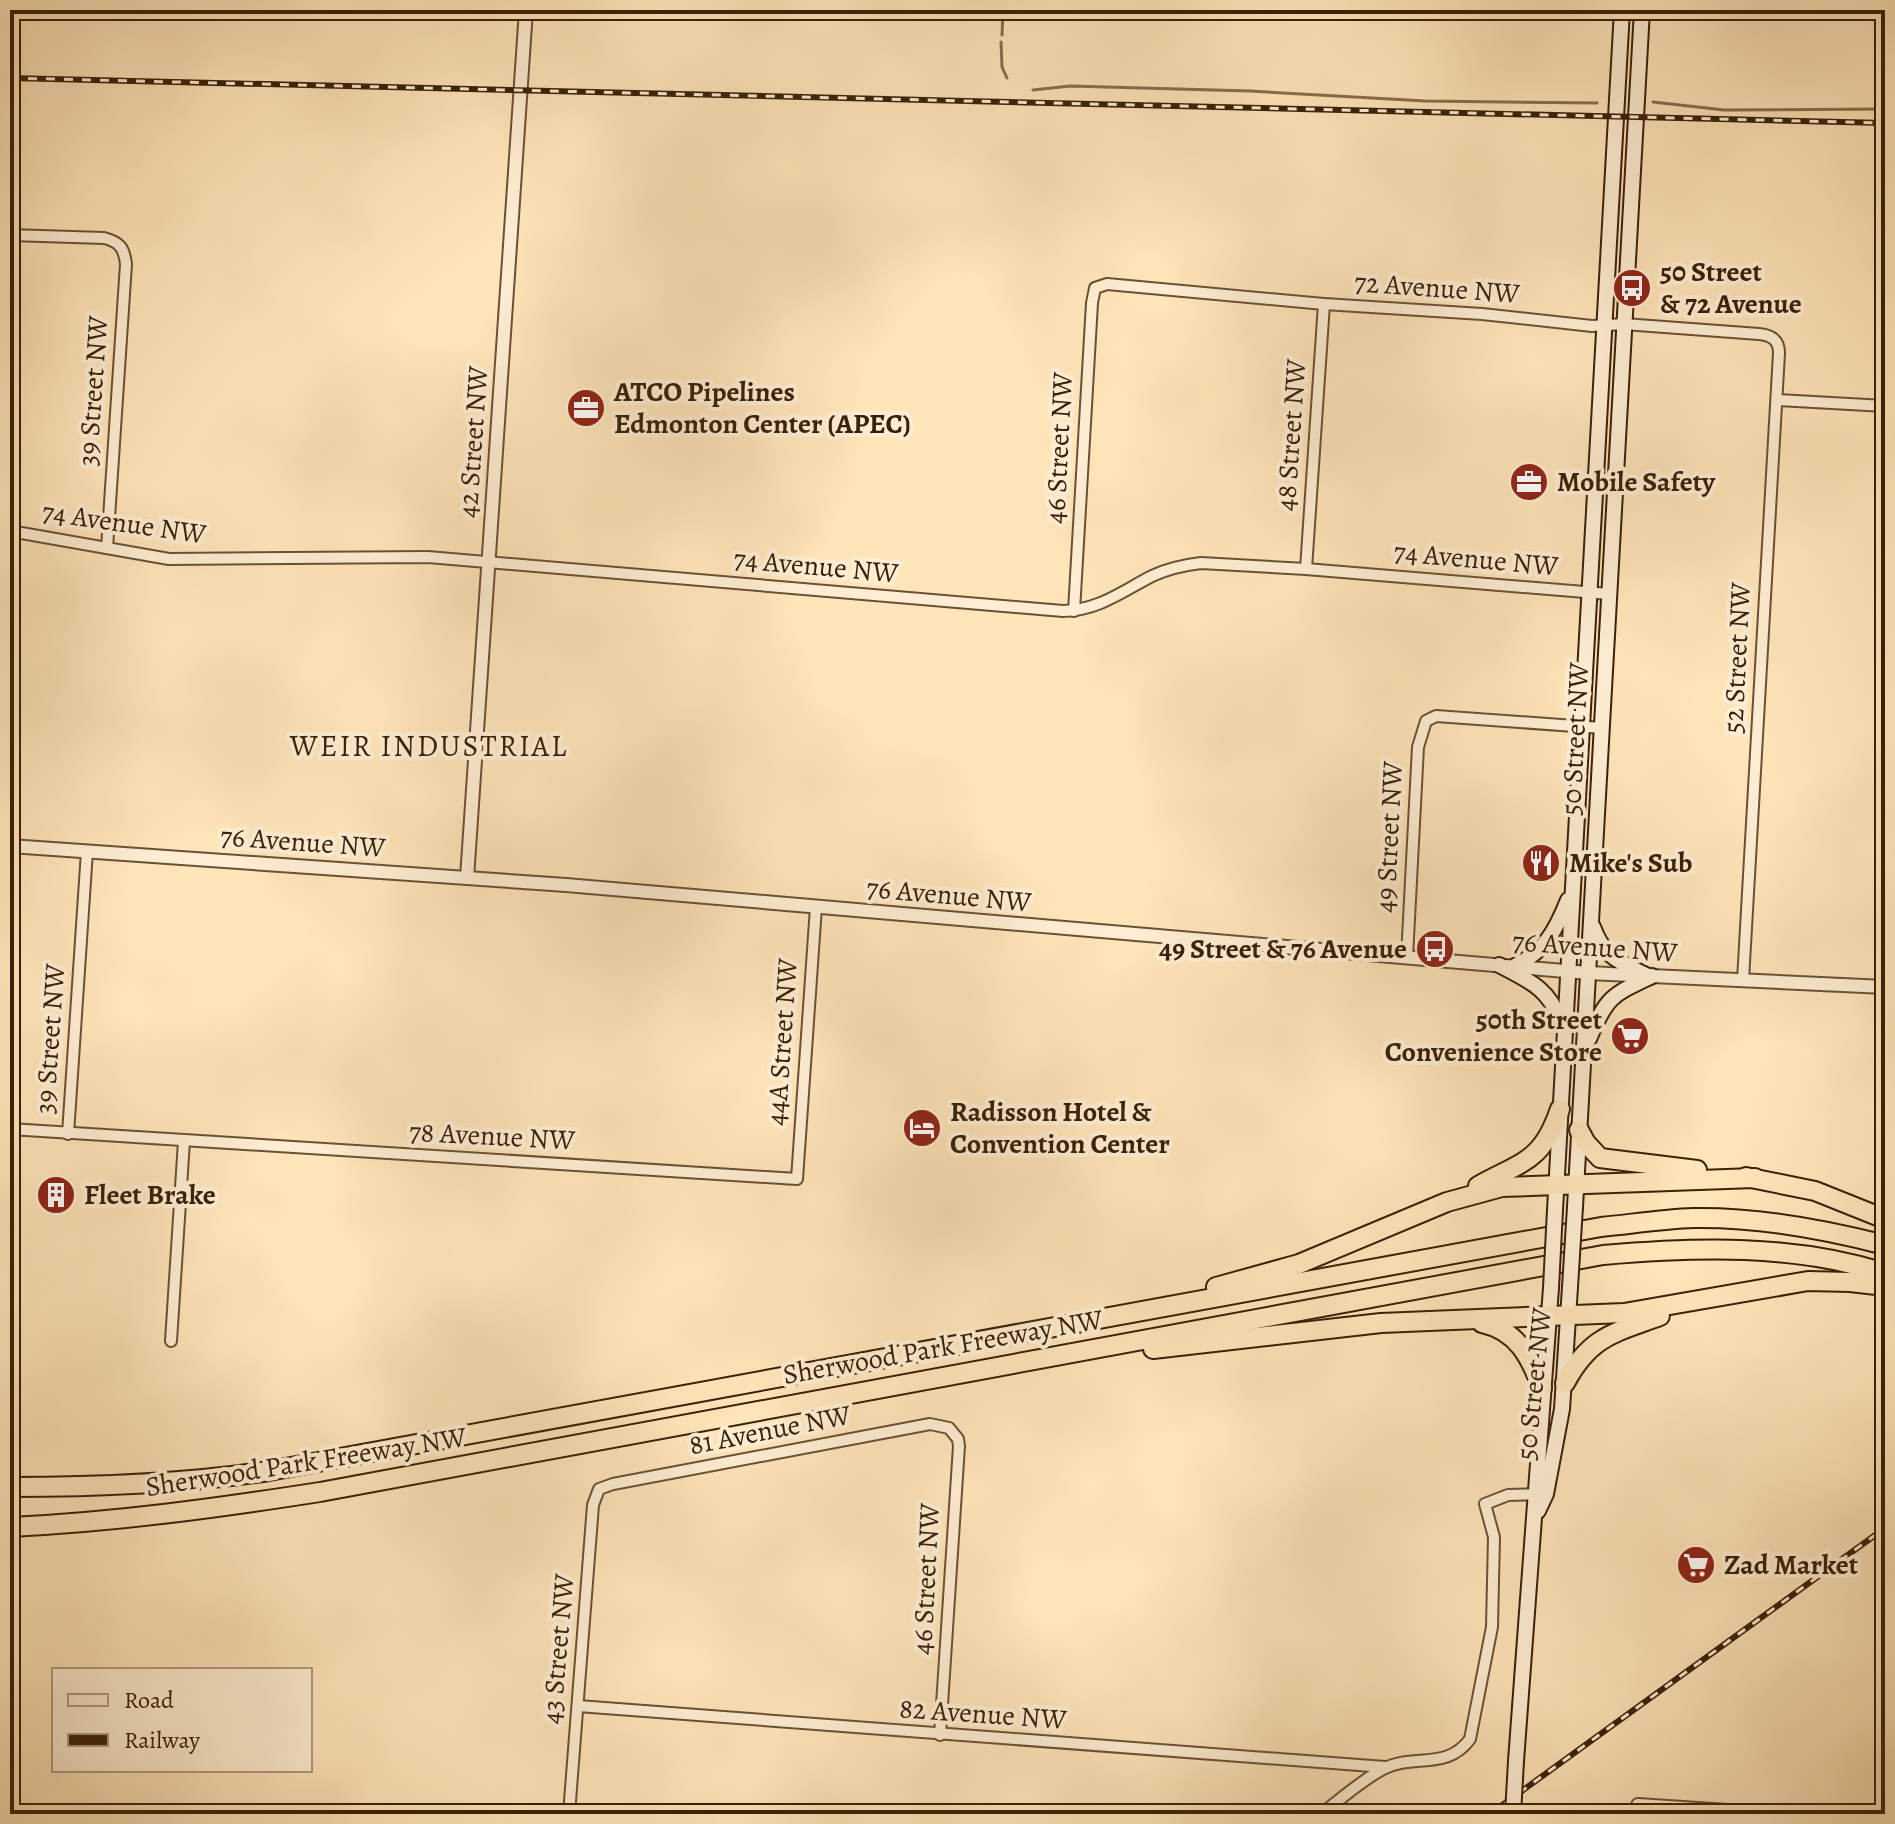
<svg xmlns="http://www.w3.org/2000/svg" width="1895" height="1824" viewBox="0 0 1895 1824" font-family="Alegreya,serif">
<rect width="100%" height="100%" fill="#fee4b9"/>
<filter id="stains"><feTurbulence type="fractalNoise" baseFrequency=".0025" numOctaves="4"/><feColorMatrix values="0 0 0 0 .2 0 0 0 0 .09 0 0 0 0 .02 0 0 0 .5 -.17"/></filter>
<radialGradient id="worn" r=".72"><stop offset=".6" stop-color="#630" stop-opacity="0"/><stop offset="1" stop-color="#630" stop-opacity=".3"/></radialGradient>
<g fill="none" stroke-linecap="round" stroke-linejoin="round">
<g stroke="#876d4f" stroke-width="3">
<path d="M1002,35L1003,10"/>
<path d="M1001,42L1002,67L1007,78"/>
<path d="M1033,90L1070,86L1250,91L1425,101L1597,103"/>
<path d="M1653,102L1724,110L1885,109"/>
</g>
<defs>
<g id="minor">
<path d="M10,235L104,238C120,242 124,248 126,264L107,548"/>
<path d="M1777,400L1885,406"/>
<path d="M10,531L169,559L428,557L1063,611C1099,610 1121,592 1152,576C1167,569 1184,565 1201,563L1306,569L1609,594"/>
<path d="M1306,569L1324,304"/>
<path d="M1074,611L1092,303L1095,288L1107,284L1324,304L1482,314L1592,326L1624,324L1759,334C1771,335 1779,340 1779,353L1743,980"/>
<path d="M1407,957L1418,747L1426,721L1436,716L1602,728"/>
<path d="M10,1129L797,1179L816,907"/>
<path d="M68,1134L87,851"/>
<path d="M171,1341L184,1141"/>
<path d="M578,1706L1385,1767"/>
<path d="M569,1814L593,1505L599,1489L613,1484L930,1424L949,1428L958,1439L959,1446L940,1735"/>
<path d="M1321,1814C1341,1799 1362,1780 1383,1769C1413,1753 1447,1771 1470,1739L1492,1627L1494,1537L1485,1504L1508,1495L1540,1494"/>
</g>
<g id="tertiary">
<path d="M10,846L566,885L1588,973L1885,987"/>
<path d="M467,878L526,10"/>
<path d="M1638,1805L1772,1814"/>
</g>
<g id="secondary">
<path d="M1593,927C1604,957 1618,961 1646,975"/>
<path d="M1499,965C1530,981 1550,989 1562,1025"/>
<path d="M1515,966C1545,951 1556,930 1568,900"/>
<path d="M1589,1039C1607,996 1612,995 1652,976"/>
<path d="M1575,1207L1642,10"/>
<path d="M1555,1210L1622,10"/>
<path d="M1538,1511L1546,1494L1562,1409L1570,1287"/>
<path d="M1516,1761L1551,1288"/>
</g>
<g id="motorway">
<path d="M1579,1130L1586,1143L1600,1158L1697,1170"/>
<path d="M1746,1177L1815,1191L1885,1219"/>
<path d="M1478,1186C1523,1161 1542,1162 1560,1109"/>
<path d="M1216,1287L1299,1264L1447,1202L1502,1187L1755,1178"/>
<path d="M1482,1323C1518,1331 1530,1357 1542,1388"/>
<path d="M1153,1349L1381,1323L1624,1313L1808,1281L1850,1282L1885,1286"/>
<path d="M1565,1383C1590,1336 1614,1333 1660,1316"/>
<path d="M10,1487C97,1487 183,1484 269,1471L1601,1227C1632,1224 1663,1219 1694,1218C1759,1217 1823,1229 1885,1245"/>
<path d="M10,1527C115,1522 217,1508 320,1492L1603,1255C1698,1247 1793,1244 1885,1273"/>
</g>
</defs>
<use href="#minor" stroke="#6a5135" stroke-width="14"/>
<use href="#tertiary" stroke="#6a5135" stroke-width="16"/>
<use href="#secondary" stroke="#392009" stroke-width="18"/>
<use href="#motorway" stroke="#392009" stroke-width="22"/>
<use href="#minor" stroke="#feedd2" stroke-width="10"/>
<use href="#tertiary" stroke="#feedd2" stroke-width="12"/>
<use href="#secondary" stroke="#feedd2" stroke-width="14"/>
<use href="#motorway" stroke="#fee4b9" stroke-width="18"/>
<defs>
<g id="rail">
<path d="M10,78L1885,123"/>
<path d="M1490,1814L1885,1528"/>
</g>
</defs>
<use href="#rail" stroke="#392009" stroke-width="6"/>
<use href="#rail" stroke="#feedd2" stroke-width="3" stroke-dasharray="9" stroke-linecap="butt"/>
<defs>
<g id="secondary-bridge">
<path d="M1570,1287L1575,1207"/>
<path d="M1551,1288L1555,1210"/>
<path d="M1513,1814L1516,1761"/>
</g>
</defs>
<use href="#secondary-bridge" stroke="#392009" stroke-width="18" stroke-linecap="butt"/>
<use href="#secondary-bridge" stroke="#feedd2" stroke-width="14"/>
</g>
<defs>
<symbol id="bus-disc" viewBox="-11 -11 22 22"><circle r="9.5" fill="#8f2418" stroke="#feedd2"/><path d="M-5-6H5V4H4V6H2V4H-2V6H-4V4H-5ZM-3.5-4V0h7V-4ZM-3.5 1.2v1.5H-2V1.2ZM2 1.2v1.5H3.5V1.2Z" fill="#fff"/></symbol>
<symbol id="office-disc" viewBox="-11 -11 22 22"><circle r="9.5" fill="#8f2418" stroke="#feedd2"/><path d="M-6-3h4V-5.5h4V-3h4V5H-6ZM-1-4.5V-3h2v-1.5ZM-6 0V1H6V0Z" fill="#fff"/></symbol>
<symbol id="restaurant-disc" viewBox="-11 -11 22 22"><circle r="9.5" fill="#8f2418" stroke="#feedd2"/><path d="M-5-6h1v4h1v-4h1v4h1v-4h1v5L-1.5 .5V6h-2V.5L-5-1ZM5-6V6H3V1.5H1.5Q1.5-4 5-6Z" fill="#fff"/></symbol>
<symbol id="supermarket-disc" viewBox="-11 -11 22 22"><circle r="9.5" fill="#8f2418" stroke="#feedd2"/><path d="M-6-5.5h2.5l.6 2H6L4.5 2H-2.5L-4.4-4H-6ZM-1.5 3.2a1.3 1.3 0 1 0 .1 0ZM3 3.2a1.3 1.3 0 1 0 .1 0Z" fill="#fff"/></symbol>
<symbol id="hotel-disc" viewBox="-11 -11 22 22"><circle r="9.5" fill="#8f2418" stroke="#feedd2"/><path d="M-6-4.5h1.5V1H6V5H4.5V3h-9V5H-6ZM-4 0a1.8 1.8 0 1 1 3.6 0ZM.5 0V-2.5h3Q6-2.5 6 0Z" fill="#fff"/></symbol>
<symbol id="building-disc" viewBox="-11 -11 22 22"><circle r="9.5" fill="#8f2418" stroke="#feedd2"/><path d="M-4-6H4V6H1V3H-1V6H-4ZM-2.5-4.3h1.7v1.8h-1.7ZM.8-4.3h1.7v1.8H.8ZM-2.5-1h1.7V.8h-1.7ZM.8-1h1.7V.8H.8Z" fill="#fff"/></symbol>
</defs>
<g fill-rule="evenodd">
<use href="#bus-disc" x="1610" y="266" width="44" height="44"/>
<use href="#office-disc" x="564" y="386" width="44" height="44"/>
<use href="#office-disc" x="1507" y="460" width="44" height="44"/>
<use href="#restaurant-disc" x="1519" y="841" width="44" height="44"/>
<use href="#bus-disc" x="1413" y="927" width="44" height="44"/>
<use href="#supermarket-disc" x="1608" y="1014" width="44" height="44"/>
<use href="#hotel-disc" x="900" y="1106" width="44" height="44"/>
<use href="#building-disc" x="34" y="1173" width="44" height="44"/>
<use href="#supermarket-disc" x="1674" y="1543" width="44" height="44"/>
</g>
<g text-anchor="middle" dominant-baseline="central" stroke-width="8" stroke-linejoin="round" paint-order="stroke">
<g font-size="28" font-weight="bold" fill="#392009" stroke="#feedd2" text-anchor="start">
<text x="1660" y="272">50 Street<tspan x="1660" dy="32">&amp; 72 Avenue</tspan></text>
<text x="614" y="392">ATCO Pipelines<tspan x="614" dy="32">Edmonton Center (APEC)</tspan></text>
<text x="1557" y="482">Mobile Safety</text>
<text x="1569" y="863">Mike's Sub</text>
<text x="1407" y="949" text-anchor="end">49 Street &amp; 76 Avenue</text>
<text x="1602" y="1020" text-anchor="end">50th Street<tspan x="1602" dy="32">Convenience Store</tspan></text>
<text x="950" y="1112">Radisson Hotel &amp;<tspan x="950" dy="32">Convention Center</tspan></text>
<text x="84" y="1195">Fleet Brake</text>
<text x="1724" y="1565">Zad Market</text>
</g>
<g font-size="28" fill="#392009" stroke="#feedd2">
<text transform="translate(1437 288) rotate(4)">72 Avenue NW</text>
<text transform="translate(93 391) rotate(-86)">39 Street NW</text>
<text transform="translate(1291 435) rotate(-86)">48 Street NW</text>
<text transform="translate(473 442) rotate(-86)">42 Street NW</text>
<text transform="translate(1059 448) rotate(-87)">46 Street NW</text>
<text transform="translate(124 523) rotate(8)">74 Avenue NW</text>
<text transform="translate(1476 559) rotate(5)">74 Avenue NW</text>
<text transform="translate(816 566) rotate(5)">74 Avenue NW</text>
<text transform="translate(1737 658) rotate(-87)">52 Street NW</text>
<text transform="translate(1575 739) rotate(-87)">50 Street NW</text>
<text transform="translate(1389 837) rotate(-87)">49 Street NW</text>
<text transform="translate(303 842) rotate(4)">76 Avenue NW</text>
<text transform="translate(949 895) rotate(5)">76 Avenue NW</text>
<text transform="translate(1595 947) rotate(4)">76 Avenue NW</text>
<text transform="translate(50 1039) rotate(-86)">39 Street NW</text>
<text transform="translate(782 1042) rotate(-86)">44A Street NW</text>
<text transform="translate(492 1136) rotate(3)">78 Avenue NW</text>
<text transform="translate(943 1347) rotate(-10)">Sherwood Park Freeway NW</text>
<text transform="translate(1534 1384) rotate(-84)">50 Street NW</text>
<text transform="translate(770 1430) rotate(-11)">81 Avenue NW</text>
<text transform="translate(306 1462) rotate(-9)">Sherwood Park Freeway NW</text>
<text transform="translate(926 1579) rotate(-87)">46 Street NW</text>
<text transform="translate(558 1649) rotate(-85)">43 Street NW</text>
<text transform="translate(983 1714) rotate(4)">82 Avenue NW</text>
</g>
<g font-size="30" letter-spacing="2" fill="#392009" stroke="#feedd2">
<text x="429" y="746">WEIR INDUSTRIAL</text>
</g>
</g>
<rect width="1895" height="1824" fill="none" stroke="#fee4b9" stroke-width="40"/>
<rect x="12" y="12" width="1871" height="1800" fill="none" stroke="#392009" stroke-width="4"/>
<rect x="20" y="20" width="1855" height="1784" fill="none" stroke="#392009" stroke-width="2"/>
<rect x="52" y="1668" width="260" height="104" fill="#feedd2" stroke="#af9b82" stroke-width="2"/>
<rect x="68" y="1694" width="40" height="12" fill="#feedd2" stroke="#af9b82" stroke-width="2"/>
<text x="124" y="1708" font-size="24" fill="#392009">Road</text>
<rect x="68" y="1734" width="40" height="12" fill="#392009" stroke="#af9b82" stroke-width="2"/>
<text x="124" y="1748" font-size="24" fill="#392009">Railway</text>
<rect width="100%" height="100%" filter="url(#stains)"/>
<rect width="100%" height="100%" fill="url(#worn)"/>
</svg>
